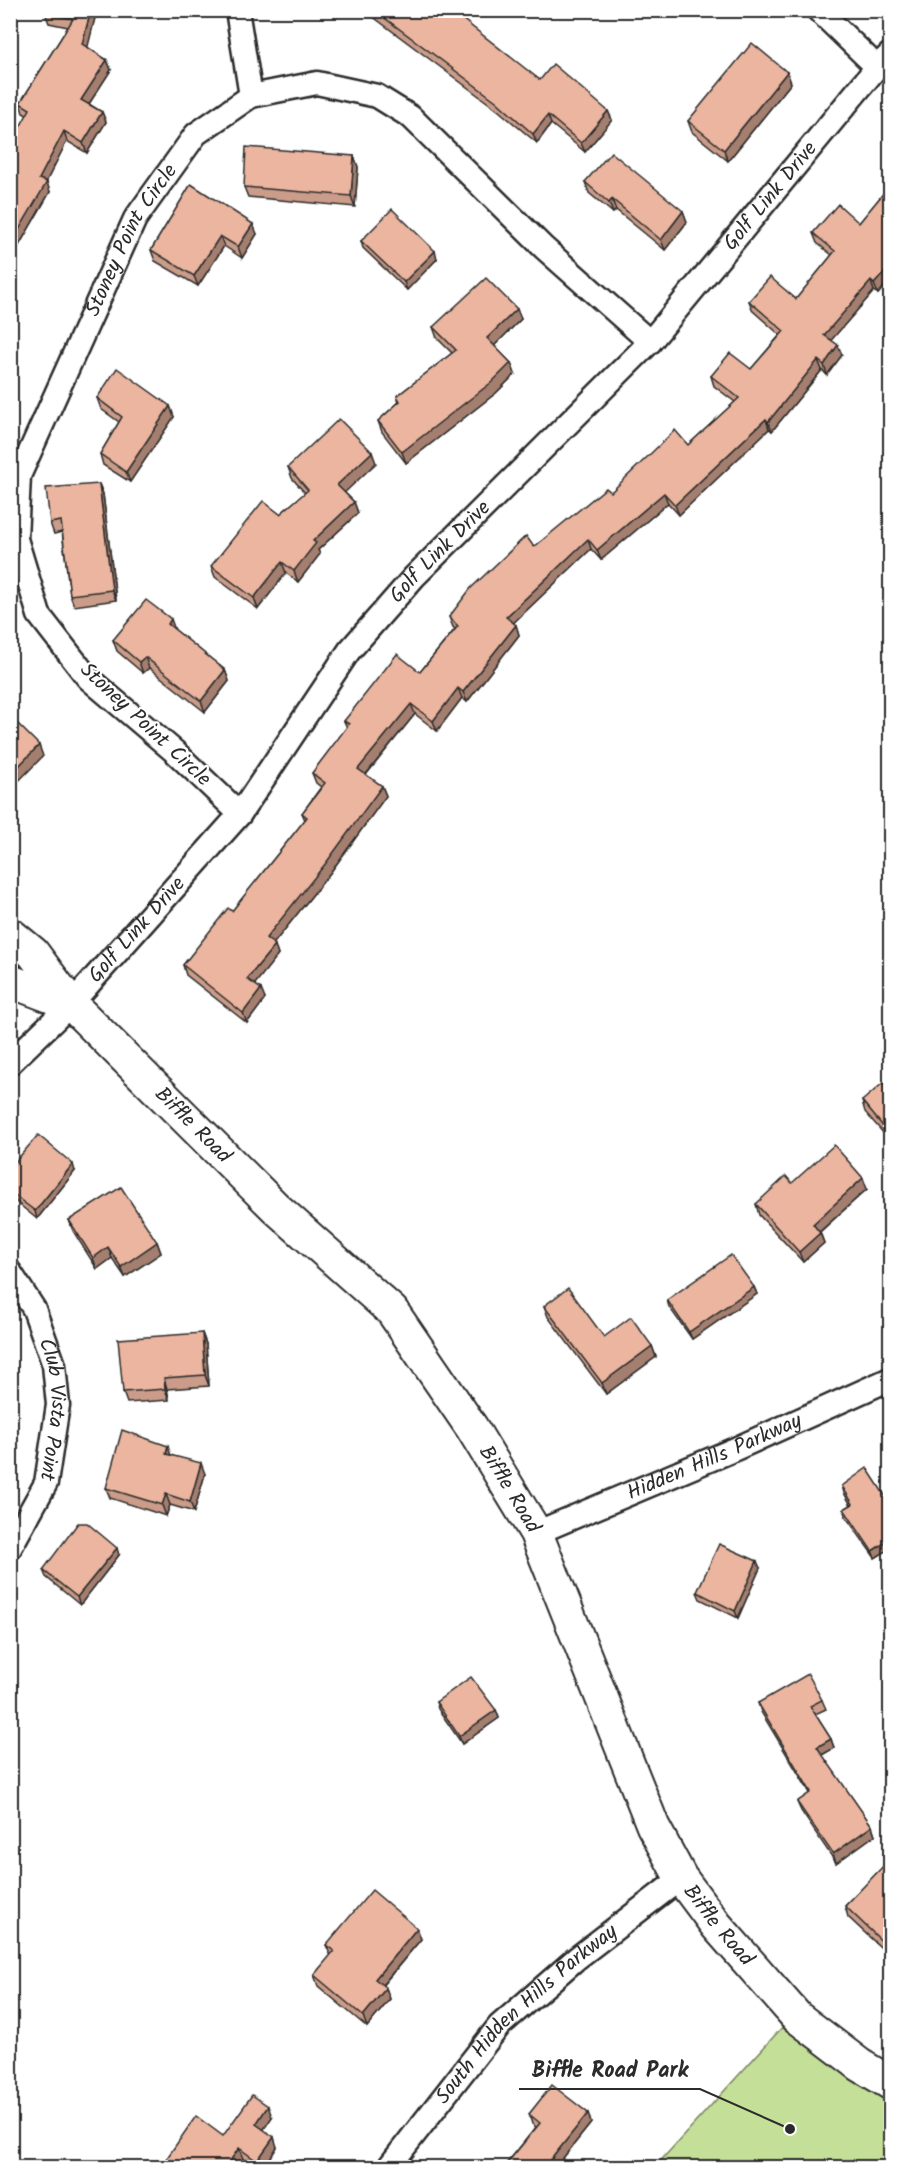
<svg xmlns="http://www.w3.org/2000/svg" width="901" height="2178" viewBox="0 0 901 2178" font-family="Kalam,sans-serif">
<rect width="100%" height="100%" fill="#fff"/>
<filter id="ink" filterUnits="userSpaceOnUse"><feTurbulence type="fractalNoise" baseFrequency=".0167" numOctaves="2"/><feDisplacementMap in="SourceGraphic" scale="12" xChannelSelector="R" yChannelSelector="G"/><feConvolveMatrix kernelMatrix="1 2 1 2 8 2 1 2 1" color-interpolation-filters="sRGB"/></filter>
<g filter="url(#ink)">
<path fill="#c4df97" stroke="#788561" stroke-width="1.5" d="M787,2022L890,2090V2167L654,2168Z"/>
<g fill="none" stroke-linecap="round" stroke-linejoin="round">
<defs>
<g id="street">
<path d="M237,10L251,96"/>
<path d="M818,10L877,67"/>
<path id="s1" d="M240,814L175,752L88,678L39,615L16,539L19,476L135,219L196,134L251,96L317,83L377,96L411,117L544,248L650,342"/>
<path id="s2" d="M10,1063L71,1004L240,814L349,651L414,577L650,342L877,67L890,54"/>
<path id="s3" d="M10,1272L34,1309L54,1365L58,1405L46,1483L10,1548"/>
<path id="s4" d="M536,1533L733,1450L890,1379"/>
<path id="s5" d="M388,2168L499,2026L577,1958L681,1878"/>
</g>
<g id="secondary">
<path d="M10,934L33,953L71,1004"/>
<path id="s6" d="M10,981L71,1004L276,1208L392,1311L472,1428L536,1533L653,1826L681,1878L716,1925L797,2017L860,2065L890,2083"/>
</g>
</defs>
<use href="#street" stroke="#2b2b2b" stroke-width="27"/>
<use href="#secondary" stroke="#2b2b2b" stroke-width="36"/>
<use href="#street" stroke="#fff" stroke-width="22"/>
<use href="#secondary" stroke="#fff" stroke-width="32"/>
</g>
<g fill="#ca9c89" stroke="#2b2b2b" stroke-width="1.5">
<path d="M97,10L87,47L107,60L111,70L89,104L102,112L106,122L87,153L67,141L46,182L50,192L10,261V145L27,115L23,113L20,103L68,27L49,23L45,13Z"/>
<path d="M364,10H439L540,80L608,111L612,120L585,152L551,124L537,143L499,111Z"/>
<path d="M787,72L791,83L728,161L692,132L688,121Z"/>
<path d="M354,156L358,167L355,207L248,197L244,187Z"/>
<path d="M585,182L683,211L687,222L665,250L616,210L613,213L589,193Z"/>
<path d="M191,184L257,234L242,258L224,246L198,286L155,261L151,250Z"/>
<path d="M891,184V279L878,294L874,291L831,340L842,355L827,375L822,370L772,431L769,429L679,515L668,503L601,560L591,549L513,623L516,625L519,635L467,702L462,698L437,731L415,714L366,775L382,786L386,796L330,873L273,944L278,955L254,984L265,999L247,1023L186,975L183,965L232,911L305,820L302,813L321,787L316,783L312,773L347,728L344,721L420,672L455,629L453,627L449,617L534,547L611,492L688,445L735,402L714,386L711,376L751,369L780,335L753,311L749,301L796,299L832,255L817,243L813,233L859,223Z"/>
<path d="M361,241L435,251L437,259L407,290L363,248Z"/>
<path d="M521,319L494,346L511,363L515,374L496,393L406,463L382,432L378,421L399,402L397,396L452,353L437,338L433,327Z"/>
<path d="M97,398L170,406L174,417L130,482L103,465L100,454L119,422L101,409Z"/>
<path d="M376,463L344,492L354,502L358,513L318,550L320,554L298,582L286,573L258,609L215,577L211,566L280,514L305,493L292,478L288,467Z"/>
<path d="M99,484L103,494L116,600L74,606L70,595L62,532L54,534L50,523Z"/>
<path d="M175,630L225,670L229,681L205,712L149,668L143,673L117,651L113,640Z"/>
<path d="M891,1092V1142L865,1112L862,1101Z"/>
<path d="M10,1168L75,1171L37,1219L10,1197Z"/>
<path d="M792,1183L867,1189L820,1232L824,1243L803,1262L759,1215L756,1204Z"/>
<path d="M69,1220L157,1242L161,1253L125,1277L112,1258L97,1269L73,1231Z"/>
<path d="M754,1287L757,1294L692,1339L669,1307L667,1300Z"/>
<path d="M544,1306L604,1337L652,1346L656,1357L606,1394L548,1317Z"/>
<path d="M202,1333L206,1344L209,1386L167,1389L169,1400L127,1403L123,1392Z"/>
<path d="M171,1455L205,1474L194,1512L170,1505L166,1516L110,1498L106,1488Z"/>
<path d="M842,1486L891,1505V1548L875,1558L846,1517L844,1509L851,1505L844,1493Z"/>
<path d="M119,1555L80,1605L46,1577L43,1570Z"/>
<path d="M760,1568L738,1618L700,1599L697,1592Z"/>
<path d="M822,1700L826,1709L815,1714L831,1739L834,1748L822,1755L872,1826L875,1835L836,1863L801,1811L797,1802L810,1793L761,1712L758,1703Z"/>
<path d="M436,1702L496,1710L499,1718L462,1744L438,1709Z"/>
<path d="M891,1859V1957L848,1917L845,1906Z"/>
<path d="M417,1928L421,1939L382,1986L386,1988L390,1999L367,2027L318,1986L314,1975L331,1956L326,1945Z"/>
<path d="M588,2113L591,2123L555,2168H503L536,2127L532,2124L529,2114Z"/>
<path d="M272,2117L263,2130L277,2147L264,2168H255L243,2159L237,2168H160L223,2136Z"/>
</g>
<g fill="#a47f6f" stroke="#2b2b2b" stroke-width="1.5">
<path d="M91,10H97L86,54L82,44Z"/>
<path d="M107,60L111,70L85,110L81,100Z"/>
<path d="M787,72L791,83L728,161L724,150Z"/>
<path d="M608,111L612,120L585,152L581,143Z"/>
<path d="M102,112L106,122L87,153L83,143Z"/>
<path d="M548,115L551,124L537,143L533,134Z"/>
<path d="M64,131L67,141L44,186L47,182L50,192L10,261V245L39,179Z"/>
<path d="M354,156L358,167L355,207L351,196Z"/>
<path d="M612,199L616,210L613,213L609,203Z"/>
<path d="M683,211L687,222L665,250L661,240Z"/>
<path d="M253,224L257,234L242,258L238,247Z"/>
<path d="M220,236L224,246L198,286L194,276Z"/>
<path d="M435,251L437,259L407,290L404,282Z"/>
<path d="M891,265V279L878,294L874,284Z"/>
<path d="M871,281L874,291L827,345L824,335Z"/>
<path d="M517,309L521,319L491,349L487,338Z"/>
<path d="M838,345L842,355L827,375L824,365Z"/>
<path d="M818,360L822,370L772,431L768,422Z"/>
<path d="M511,363L515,374L496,393L406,463L402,452Z"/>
<path d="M170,406L174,417L130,482L126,472Z"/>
<path d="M766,419L769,429L679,515L675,505Z"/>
<path d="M372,452L376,463L341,496L337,485Z"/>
<path d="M99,484L103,494L116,600L112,590Z"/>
<path d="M664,493L668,503L601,560L597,550Z"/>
<path d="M354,502L358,513L318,550L320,554L298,582L294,571L313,541Z"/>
<path d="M588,539L591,549L509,627L506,617Z"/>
<path d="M282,562L286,573L258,609L254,598Z"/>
<path d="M171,619L175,630L168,624Z"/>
<path d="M516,625L519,635L467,702L463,692Z"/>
<path d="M145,657L149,668L143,673L139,662Z"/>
<path d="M225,670L229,681L205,712L201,701Z"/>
<path d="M458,688L462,698L437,731L433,721Z"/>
<path d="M411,704L415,714L362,779L358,769Z"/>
<path d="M39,745L43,756L10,790V775Z"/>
<path d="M382,786L386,796L330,873L270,948L266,938Z"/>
<path d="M275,945L278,955L251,989L247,979Z"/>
<path d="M261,989L265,999L247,1023L243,1013Z"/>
<path d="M73,1164L75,1171L37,1219L35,1211Z"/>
<path d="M863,1178L867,1189L816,1235L813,1224Z"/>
<path d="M820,1233L824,1243L803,1262L799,1252Z"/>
<path d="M157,1242L161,1253L125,1277L121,1267Z"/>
<path d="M108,1247L112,1258L97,1269L93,1258Z"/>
<path d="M754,1287L757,1294L692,1339L689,1332Z"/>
<path d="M202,1333L206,1344L209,1386L205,1375Z"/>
<path d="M652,1346L656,1357L606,1394L602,1383Z"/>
<path d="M164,1378L167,1389L169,1400L165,1389Z"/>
<path d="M168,1446L171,1456L166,1454Z"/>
<path d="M201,1463L205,1474L194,1512L190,1502Z"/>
<path d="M166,1494L170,1505L166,1516L162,1505Z"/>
<path d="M891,1539V1548L875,1558L872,1551Z"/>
<path d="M117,1548L119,1555L80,1605L77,1597Z"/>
<path d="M757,1561L760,1568L738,1618L735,1611Z"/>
<path d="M496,1710L499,1718L462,1744L459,1736Z"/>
<path d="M831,1739L834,1748L820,1756L817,1747Z"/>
<path d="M872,1826L875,1835L836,1863L833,1854Z"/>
<path d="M417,1928L421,1939L378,1990L375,1979Z"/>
<path d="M386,1988L390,1999L367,2027L363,2016Z"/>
<path d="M268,2106L272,2117L260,2135L256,2124Z"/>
<path d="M588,2113L591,2123L555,2168H544Z"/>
<path d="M274,2137L277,2147L264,2168H259L257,2161Z"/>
<path d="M239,2148L243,2159L237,2168H225Z"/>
<path d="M535,2162L537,2168H532Z"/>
</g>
<g fill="#ebb59f" stroke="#2b2b2b" stroke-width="1.5">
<path d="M45,10H91L82,44L107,60L81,100L102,112L83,143L64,131L39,179L47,182L10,245V145L30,109L20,103L73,19L45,13Z"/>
<path d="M374,10H439L447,17L452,11L540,80L553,64L608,111L581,143L548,115L533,134L496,101Z"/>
<path d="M752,43L787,72L724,150L688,121Z"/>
<path d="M246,147L354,156L351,196L244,187Z"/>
<path d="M611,152L683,211L661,240L612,199L609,203L585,182Z"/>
<path d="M191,184L253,224L238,247L220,236L194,276L151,250Z"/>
<path d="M891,184V265L874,284L871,281L824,335L838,345L824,365L818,360L768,422L766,419L675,505L664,493L597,550L588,539L506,617L516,625L463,692L458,688L433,721L411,704L358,769L382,786L326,863L266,938L275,945L247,979L261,989L243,1013L183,965L228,908L232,911L307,817L302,813L325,783L312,773L349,724L344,721L397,654L420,672L458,626L449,617L471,588L526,536L534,547L606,488L611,492L675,430L688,445L739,398L711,376L730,353L751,369L784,331L749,301L770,277L796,299L835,251L813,233L838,204L859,223Z"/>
<path d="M392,209L435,251L404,282L361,241Z"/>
<path d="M486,278L517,309L487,338L511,363L492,382L402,452L378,421L400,401L397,396L456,350L433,327Z"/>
<path d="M117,368L170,406L126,472L100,454L122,417L97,398Z"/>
<path d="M339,419L372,452L337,485L354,502L313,541L316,543L294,571L282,562L254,598L211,566L263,501L280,514L308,490L288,467Z"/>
<path d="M99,484L112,590L70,595L61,521L50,523L46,488Z"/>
<path d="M146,600L171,619L168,624L225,670L201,701L145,657L139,662L113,640Z"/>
<path d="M10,716L39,745L10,775Z"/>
<path d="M883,1083L891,1092V1136L862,1101Z"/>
<path d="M38,1135L73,1164L35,1211L10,1192V1168Z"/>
<path d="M834,1145L863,1178L813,1224L820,1233L799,1252L756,1204L786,1176L792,1183Z"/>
<path d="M121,1187L157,1242L121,1267L108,1247L93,1258L69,1220Z"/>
<path d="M731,1255L754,1287L689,1332L667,1300Z"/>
<path d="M568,1288L604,1337L631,1317L652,1346L602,1383L544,1306Z"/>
<path d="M202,1333L205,1375L164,1378L165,1389L123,1392L118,1339Z"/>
<path d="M122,1430L168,1446L166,1454L201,1463L190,1502L166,1494L162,1505L106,1488Z"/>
<path d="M867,1468L891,1505V1539L872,1551L844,1509L853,1504L842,1486Z"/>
<path d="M78,1523H87L117,1548L77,1597L43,1570Z"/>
<path d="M719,1544L757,1561L735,1611L697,1592Z"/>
<path d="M808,1674L822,1700L810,1706L831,1739L817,1747L872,1826L833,1854L797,1802L811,1792L758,1703Z"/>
<path d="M471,1677L496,1710L459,1736L436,1702Z"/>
<path d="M890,1859H891V1950L845,1906Z"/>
<path d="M372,1890L417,1928L375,1979L386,1988L363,2016L314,1975L334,1951L326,1945Z"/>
<path d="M552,2085L588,2113L544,2168H542L535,2162L532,2168H503L540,2123L529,2114Z"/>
<path d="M252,2095L268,2106L256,2124L274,2137L257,2161L239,2148L225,2168H160L196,2116L223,2136Z"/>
<path d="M486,2163L492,2168H482Z"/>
</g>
</g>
<g text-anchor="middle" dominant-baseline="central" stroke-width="4.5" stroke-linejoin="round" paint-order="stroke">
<g font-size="21" fill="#2b2b2b" stroke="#fff">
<text stroke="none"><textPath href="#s2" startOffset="1156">Golf Link Drive</textPath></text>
<text stroke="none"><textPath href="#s1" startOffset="688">Stoney Point Circle</textPath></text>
<text stroke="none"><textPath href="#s2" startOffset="670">Golf Link Drive</textPath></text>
<text transform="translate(145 725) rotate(43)">Stoney Point Circle</text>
<text stroke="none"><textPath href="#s2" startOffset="184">Golf Link Drive</textPath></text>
<text stroke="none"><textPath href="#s6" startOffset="237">Biffle Road</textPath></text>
<text stroke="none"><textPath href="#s3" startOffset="148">Club Vista Point</textPath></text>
<text stroke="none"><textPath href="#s4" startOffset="194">Hidden Hills Parkway</textPath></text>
<text stroke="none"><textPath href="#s6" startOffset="723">Biffle Road</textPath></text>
<text stroke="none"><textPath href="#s6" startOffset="1209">Biffle Road</textPath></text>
<text stroke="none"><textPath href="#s5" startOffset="208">South Hidden Hills Parkway</textPath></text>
</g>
</g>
<path fill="none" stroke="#2b2b2b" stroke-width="2" d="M790 2129L700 2089H519"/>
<circle fill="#2b2b2b" stroke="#fff" stroke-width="2" cx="790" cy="2129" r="6"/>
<g font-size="22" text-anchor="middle" font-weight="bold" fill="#2b2b2b" stroke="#fff" stroke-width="4.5" stroke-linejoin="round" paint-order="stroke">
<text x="610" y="2077">Biffle Road Park</text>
</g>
<rect width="901" height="2178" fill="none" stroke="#fff" stroke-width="36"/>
<rect x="18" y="18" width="865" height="2142" fill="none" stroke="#2b2b2b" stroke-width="2" filter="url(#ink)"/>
</svg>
